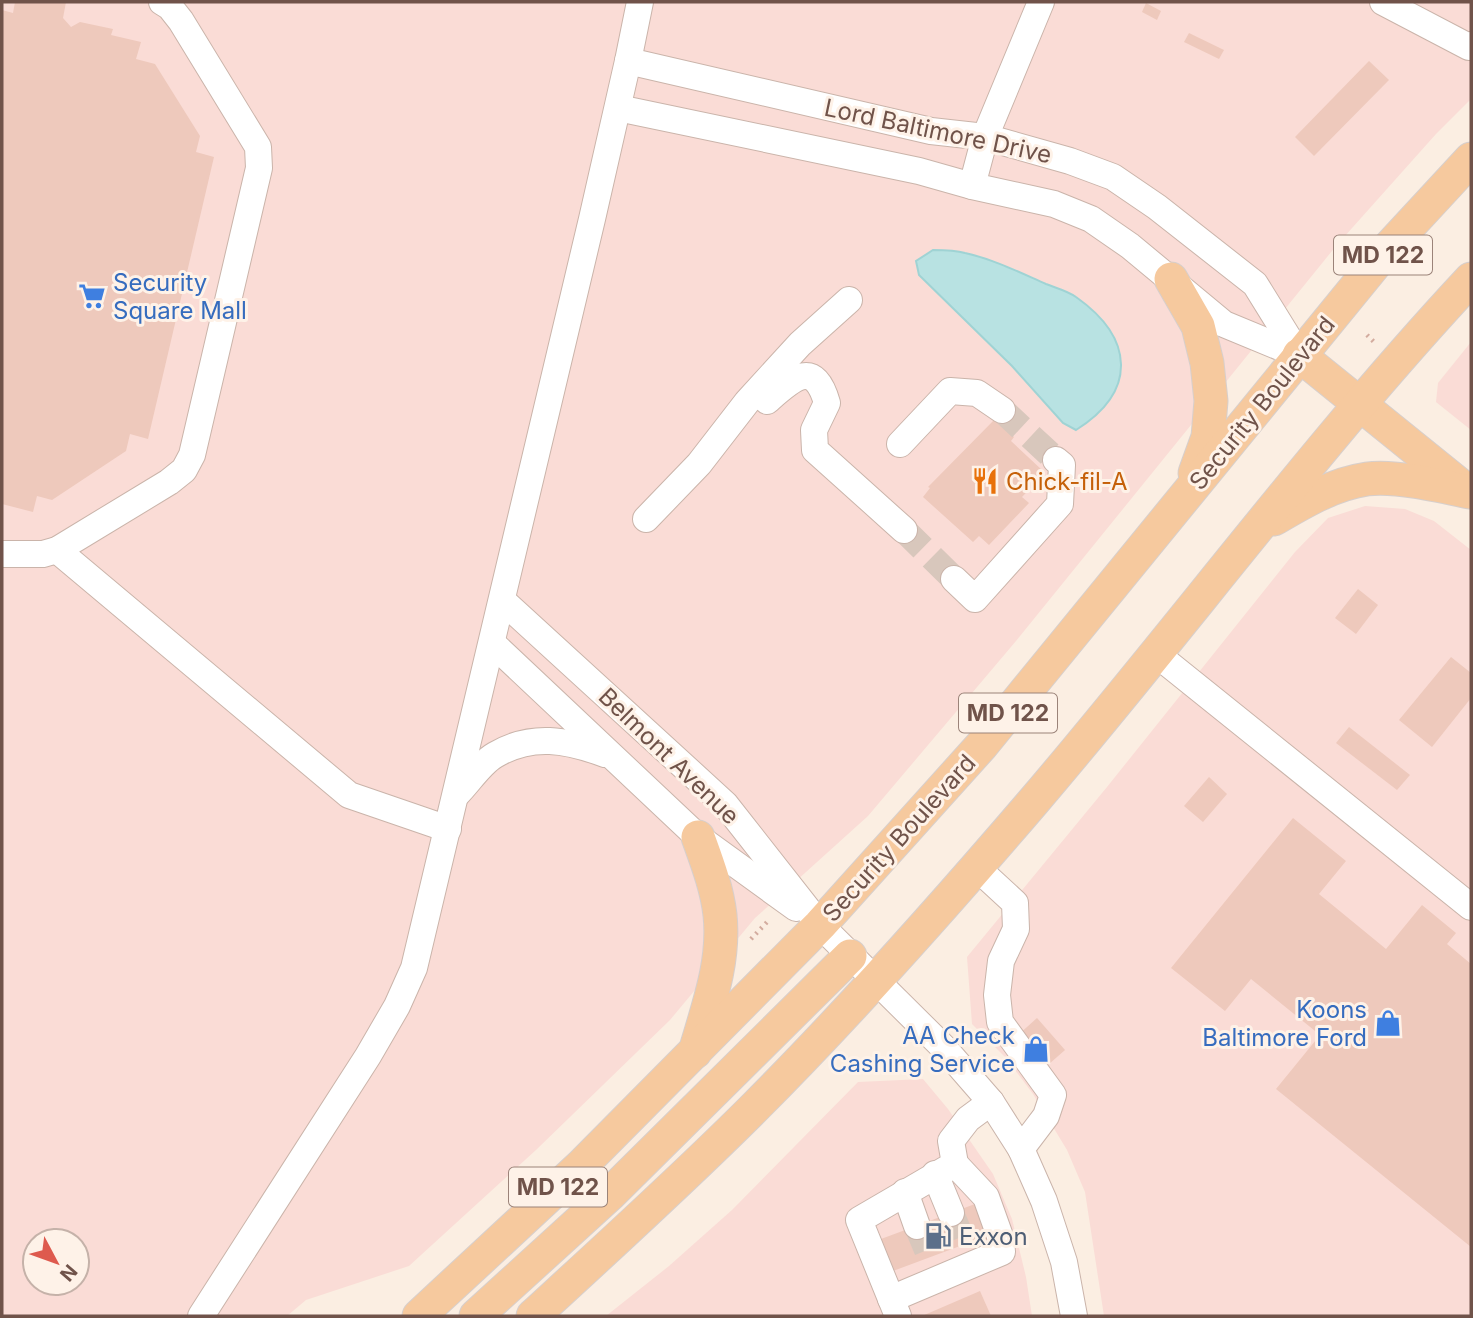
<svg xmlns="http://www.w3.org/2000/svg" width="1473" height="1318" viewBox="0 0 1473 1318" font-family="Inter,sans-serif">
<rect width="100%" height="100%" fill="#fbeee2"/>
<g fill="#fadcd6" fill-rule="evenodd">
<path d="M2,2H1471V99L1436,134L1336,246L1016,641L868,816L755,918L670,1020L536,1150L409,1266L306,1300L287,1316H2ZM35,1241H77V1283H35Z"/>
<path d="M1471,342V430L1436,402L1438,383Z"/>
<path d="M1365,506L1405,509L1434,521L1471,550V1316H1104L1085,1192L1067,1150L1033,1094L1006,1058L972,1024L967,957L1107,787L1295,552L1328,518Z"/>
<path d="M923,1079L948,1109L993,1174L1012,1219L1026,1277L1032,1316H606L669,1266L732,1210L858,1082Z"/>
</g>
<path fill="#b8e2e2" stroke="#9fd3d4" stroke-width="2" d="M933,250C943,250 955,250 965,253C993,259 1021,273 1046,284C1056,288 1068,291 1076,297C1134,338 1138,391 1076,430L1063,423L1012,366L919,275L916,261Z"/>
<g fill="#eec9bc">
<path d="M15,2H66L63,18L71,27L80,22L113,29L111,35L141,42L136,59L155,64L200,136L196,152L214,157L148,439L130,434L126,451L52,500L37,496L33,512L2,504V10L13,13Z"/>
<path d="M1146,3L1161,11L1157,20L1142,12Z"/>
<path d="M1189,33L1224,50L1219,59L1184,42Z"/>
<path d="M1369,61L1389,80L1314,156L1295,137Z"/>
<path d="M995,419L1014,437L1011,441L1042,470L1039,473L1043,475L1022,497L1029,503L989,545L979,536L973,542L923,497L930,488L928,487Z"/>
<path d="M1358,589L1378,605L1356,634L1335,618Z"/>
<path d="M1451,657L1471,673V698L1432,747L1399,720Z"/>
<path d="M1349,727L1410,775L1397,790L1336,743Z"/>
<path d="M1209,777L1227,794L1203,822L1184,806Z"/>
<path d="M1293,818L1346,861L1319,894L1386,949L1422,905L1456,933L1447,944L1471,964V1247L1276,1089L1320,1035L1251,979L1225,1011L1171,968Z"/>
<path d="M1037,1018L1065,1050L1041,1071L1017,1036Z"/>
<path d="M983,1201L995,1233L893,1271L881,1239Z"/>
<path d="M980,1291L991,1316H922Z"/>
</g>
<g fill="none" stroke-linecap="round" stroke-linejoin="round">
<g stroke="#d8c7bc" stroke-width="26" stroke-dasharray="26 13" stroke-linecap="butt">
<path d="M1002,410L1056,460"/>
<path d="M904,530L954,579"/>
<path d="M951,1213L964,1244"/>
<path d="M917,1226L930,1257"/>
</g>
<defs>
<g id="minor">
<path d="M1383,2L1469,47L1471,45"/>
<path d="M628,61L931,131L985,137L1070,161L1113,177L1157,207L1255,284L1299,355"/>
<path d="M618,108L919,171L972,186L1054,204L1091,219L1130,246L1224,324L1299,355"/>
<path d="M972,186L985,137L1041,2"/>
<path d="M767,401C792,379 814,357 827,403L814,430L815,450L904,530"/>
<path d="M900,444L950,391L977,393L1002,410"/>
<path d="M646,519L699,464L747,402L800,344L849,300"/>
<path d="M57,550L349,795L448,829"/>
<path d="M2,554H43L57,550L169,482L184,470L192,455L259,168L258,147L181,21L170,7L162,2"/>
<path d="M954,579L975,599L1060,504L1062,465L1056,460"/>
<path d="M503,601L725,804L820,925L944,1048L991,1102L1021,1149L1044,1201L1064,1262L1074,1316"/>
<path d="M492,643L698,837L796,908"/>
<path d="M1155,653L1471,907"/>
<path d="M458,793C469,782 481,763 495,755C532,733 567,740 605,754"/>
<path d="M976,867L1015,903L1016,929L1001,961L997,995L1000,1022L1053,1095L1046,1116L1021,1149"/>
<path d="M935,1174L951,1213"/>
<path d="M905,1192L917,1226"/>
<path d="M891,1299L1002,1252L1001,1239L986,1197L955,1164"/>
<path d="M201,1316L368,1056L397,1006L414,968L592,219L628,61L640,2"/>
<path d="M898,1316L859,1220L955,1164L951,1141L968,1119L991,1102"/>
</g>
<g id="major">
<path d="M1171,279L1198,326L1207,363L1211,401L1208,437L1195,473"/>
<path d="M1299,355L1466,490"/>
<path d="M1274,519C1303,502 1333,484 1367,479C1394,475 1442,486 1469,492"/>
<path d="M695,1052C708,1007 725,962 720,915C717,888 707,862 698,837"/>
<path d="M419,1316L582,1165L820,925L982,745L1384,253L1471,159"/>
<path d="M476,1316L610,1194L850,956"/>
<path d="M533,1316C607,1248 682,1180 753,1109C851,1011 943,907 1033,802C1181,629 1316,445 1471,279"/>
</g>
</defs>
<use href="#minor" stroke="#cab4aa" stroke-width="28"/>
<use href="#major" stroke="#d7cfcc" stroke-width="35"/>
<g stroke="#d3ac9f" stroke-width="4.5" stroke-dasharray="2 5" stroke-linecap="butt">
<path d="M1367,335L1376,344"/>
<path d="M751,939L769,920"/>
</g>
<use href="#minor" stroke="#fff" stroke-width="26"/>
<use href="#major" stroke="#f6c99e" stroke-width="33"/>
</g>
<defs>
<symbol id="supermarket-bare" viewBox="-9 -9 18 18"><path d="M-6-5.5h2.5l.6 2H6L4.5 2H-2.5L-4.4-4H-6ZM-1.5 3.2a1.3 1.3 0 1 0 .1 0ZM3 3.2a1.3 1.3 0 1 0 .1 0Z" fill="#3f7fe0" stroke="#fef2e8" stroke-width="2.5" paint-order="stroke"/></symbol>
<symbol id="restaurant-bare" viewBox="-9 -9 18 18"><path d="M-5-6h1v4h1v-4h1v4h1v-4h1v5L-1.5 .5V6h-2V.5L-5-1ZM5-6V6H3V1.5H1.5Q1.5-4 5-6Z" fill="#e8710a" stroke="#fef2e8" stroke-width="2.5" paint-order="stroke"/></symbol>
<symbol id="shop-bare" viewBox="-9 -9 18 18"><path d="M-5-2.5h2.3a2.7 3.5 0 0 1 5.4 0H5L5.5 6h-11ZM-1.5-2.5h3a1.5 2.3 0 0 0-3 0Z" fill="#3f7fe0" stroke="#fef2e8" stroke-width="2.5" paint-order="stroke"/></symbol>
<symbol id="fuel-bare" viewBox="-9 -9 18 18"><path d="M-5.5-6h7V0h2V4h1.3V-2.5L3-4.5l.8-.8L6-3V5H2.5V1h-1V6h-7ZM-4.2-4.7v3.2H.2V-4.7Z" fill="#5c6f8a" stroke="#fef2e8" stroke-width="2.5" paint-order="stroke"/></symbol>
</defs>
<g fill-rule="evenodd">
<use href="#supermarket-bare" x="73" y="277" width="38" height="38"/>
<use href="#restaurant-bare" x="966" y="462" width="38" height="38"/>
<use href="#shop-bare" x="1369" y="1004" width="38" height="38"/>
<use href="#shop-bare" x="1017" y="1030" width="38" height="38"/>
<use href="#fuel-bare" x="919" y="1217" width="38" height="38"/>
</g>
<g text-anchor="middle" dominant-baseline="central" stroke-width="6" stroke-linejoin="round" paint-order="stroke">
<g fill="#fef2e8" stroke="#9b8379" stroke-width="2">
<rect x="1334" y="235.5" width="98" height="39" rx="5"/>
<rect x="959" y="693.5" width="98" height="39" rx="5"/>
<rect x="509" y="1167.5" width="98" height="39" rx="5"/>
</g>
<g font-size="23" font-weight="bold" fill="#70534a">
<text x="1383" y="255">MD 122</text>
<text x="1008" y="713">MD 122</text>
<text x="558" y="1187">MD 122</text>
</g>
<g font-size="24" fill="#70534a" stroke="#fef2e8">
<text transform="translate(938 131) rotate(12)">Lord Baltimore Drive</text>
<text transform="translate(1262 403) rotate(-51)">Security Boulevard</text>
<text transform="translate(669 756) rotate(44)">Belmont Avenue</text>
<text transform="translate(899 838) rotate(-48)">Security Boulevard</text>
</g>
<g font-size="24" fill="#366cbe" stroke="#fef2e8" text-anchor="end">
<text x="113" y="282" text-anchor="start">Security<tspan x="113" dy="28">Square Mall</tspan></text>
<text x="1367" y="1009">Koons<tspan x="1367" dy="28">Baltimore Ford</tspan></text>
<text x="1015" y="1035">AA Check<tspan x="1015" dy="28">Cashing Service</tspan></text>
</g>
<g font-size="24" fill="#c56008" stroke="#fef2e8" text-anchor="start">
<text x="1006" y="481">Chick-fil-A</text>
</g>
<g font-size="24" fill="#4e5e75" stroke="#fef2e8" text-anchor="start">
<text x="959" y="1236">Exxon</text>
</g>
</g>
<rect width="1473" height="1318" fill="none" stroke="#70534a" stroke-width="7"/>
<g transform="translate(56 1262) rotate(131)"><circle r="33" fill="#fef2e8" stroke="#c5b2a9" stroke-width="2"/>
<path d="M0-5L12 26L0 18L-12 26Z" fill="#de5a4e"/>
<text y="-10" font-size="19" font-weight="bold" text-anchor="middle" fill="#70534a">N</text>
</g>
</svg>
